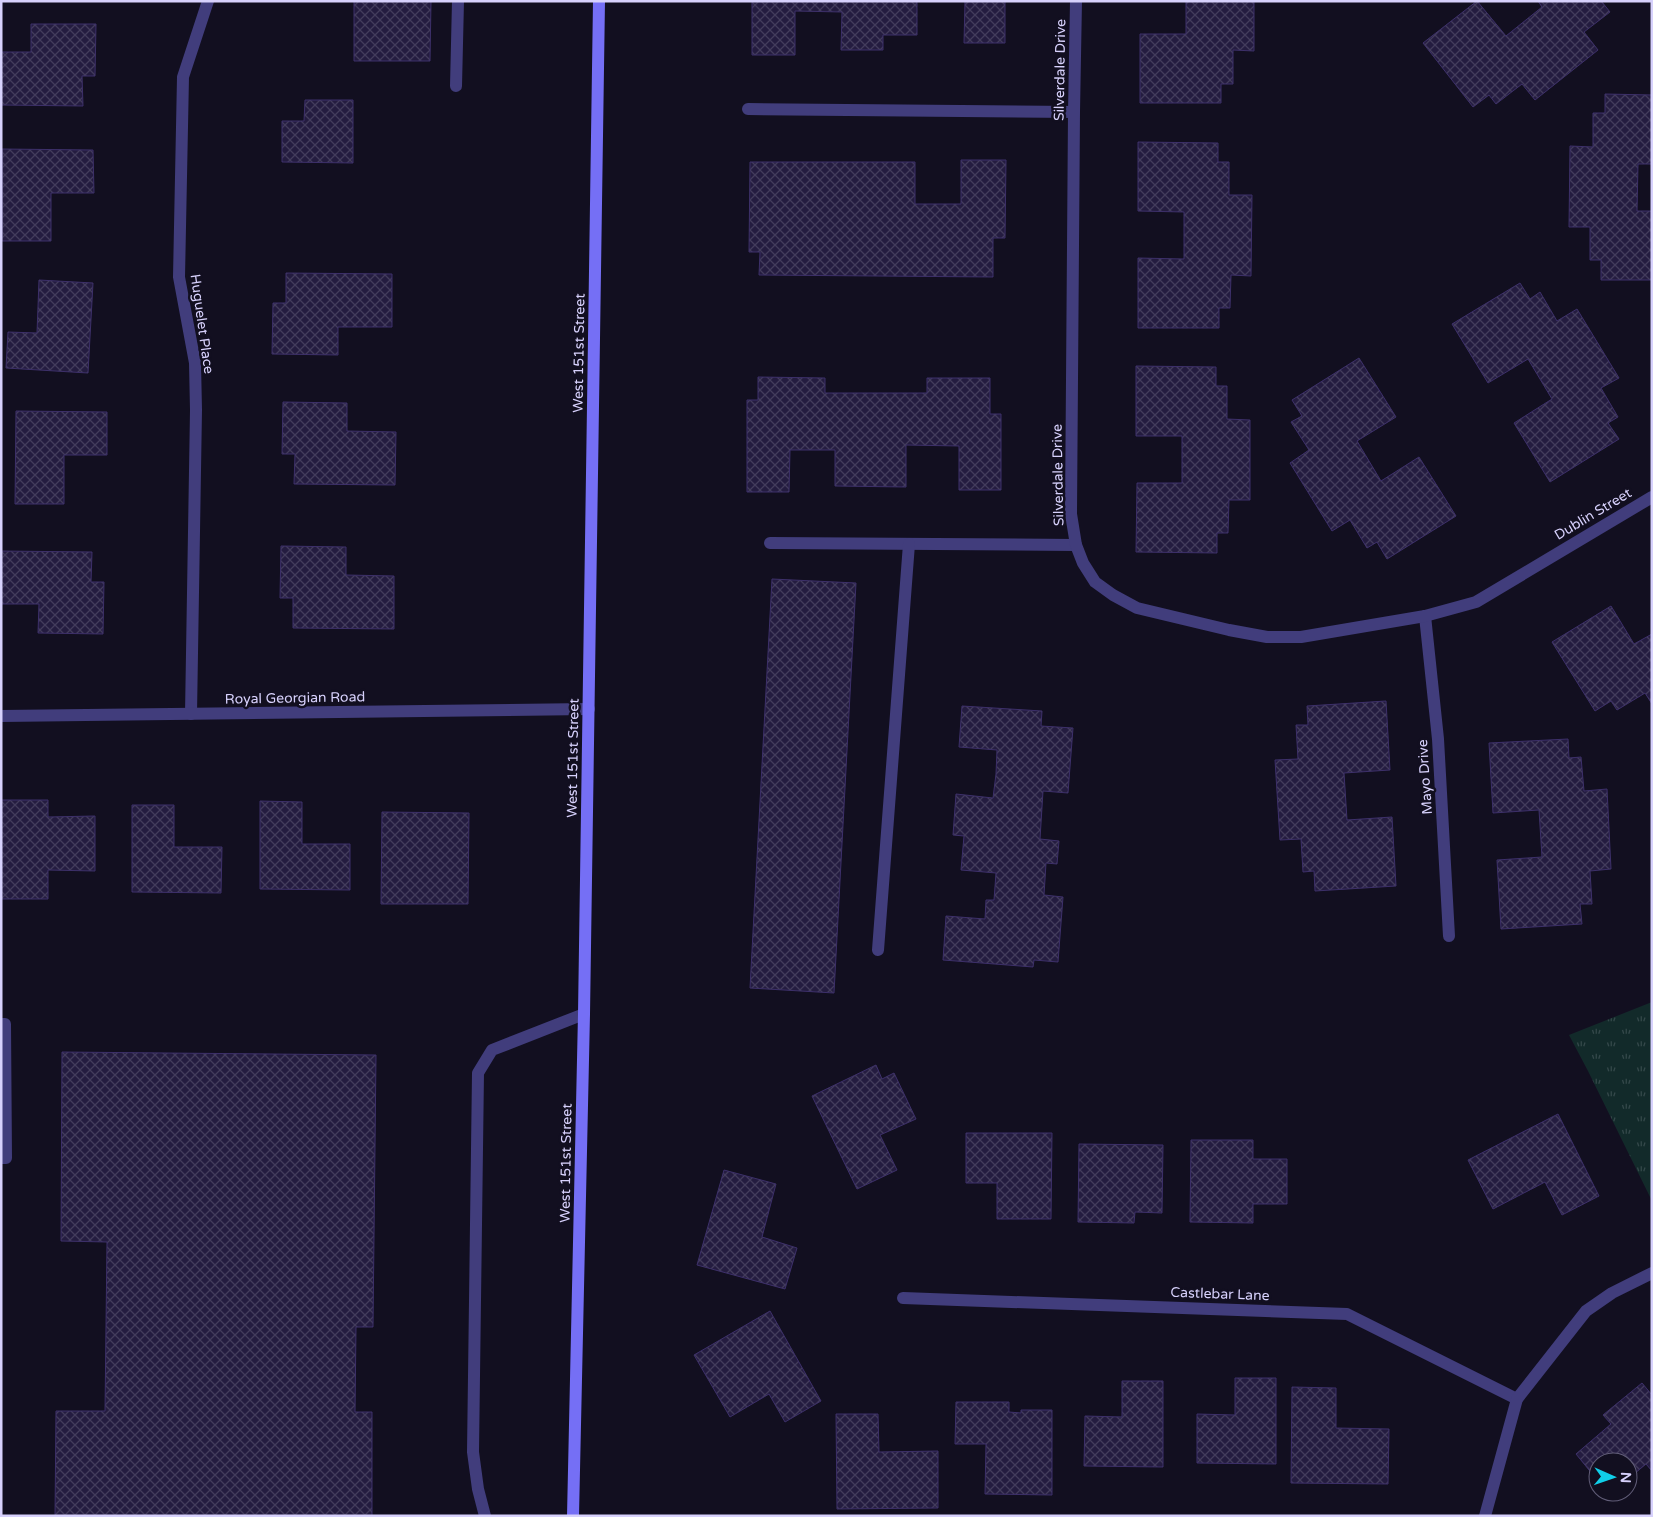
<svg xmlns="http://www.w3.org/2000/svg" width="1653" height="1517" viewBox="0 0 1653 1517" font-family="'Varela Round',sans-serif">
<defs>
<pattern id="park-tufts" width="24" height="20" patternUnits="userSpaceOnUse" patternTransform="scale(1.25)"><rect width="24" height="20" fill="#122a2a"/><path d="M3 7l-1-3M5 7V3M7 7l1-3M15 17l-1-3M17 17v-4M19 17l1-3" fill="none" stroke="#34484a"/></pattern>
<pattern id="building-cross-hatch" width="8" height="8" patternUnits="userSpaceOnUse" patternTransform="scale(1.25)"><rect width="8" height="8" fill="#241c40"/><path d="M0 0l8 8M0 8l8-8" fill="none" stroke="#433c5c"/></pattern>
</defs>
<rect width="100%" height="100%" fill="#120f20"/>
<path fill="url(#park-tufts)" d="M1652,1002V1201L1588,1071L1569,1035Z"/>
<g fill="url(#building-cross-hatch)" stroke="#3d306a">
<path d="M354,1H431L430,61H354Z"/>
<path d="M752,1H917V35H883V50H841L842,12L795,11V55H752Z"/>
<path d="M965,1H1005V43H964Z"/>
<path d="M1186,1H1254V51L1233,50V84H1221V103H1140V34H1186Z"/>
<path d="M1477,1L1506,36L1542,7L1538,1H1603L1602,2L1610,12L1584,32L1598,50L1535,100L1522,84L1496,104L1489,95L1473,107L1423,43Z"/>
<path d="M31,24H96L95,76H82L83,106L1,105V52H31Z"/>
<path d="M1605,94L1652,95V164H1638L1637,211H1652V280H1601V260H1590V227H1569L1570,146L1593,147V113H1605Z"/>
<path d="M305,100H353V163L282,162V121H304Z"/>
<path d="M1138,142L1218,143V162H1229V195H1252L1251,276L1231,275L1230,308H1219V328H1138V258L1184,259V212L1138,211Z"/>
<path d="M2,149L93,150L94,193H51V241H2Z"/>
<path d="M961,160H1006L1005,238H993V277L759,275L760,252H749L750,162H915V204H961Z"/>
<path d="M286,273L392,274V327H338V355L272,354L273,303H286Z"/>
<path d="M39,280L93,283L88,373L6,368L8,332L37,333Z"/>
<path d="M1520,283L1530,299L1540,292L1557,321L1577,309L1619,378L1601,388L1618,417L1608,423L1619,439L1550,482L1514,423L1552,399L1528,359L1488,383L1452,324Z"/>
<path d="M1359,358L1396,417L1357,441L1381,481L1419,457L1456,516L1387,559L1377,542L1367,548L1350,520L1332,531L1290,463L1309,450L1291,422L1302,416L1292,400Z"/>
<path d="M1136,366L1216,367V386H1227V419L1250,420V500H1229L1228,533H1217V553L1136,552L1137,483H1182V436H1136Z"/>
<path d="M758,377L825,378V393H927V378H990V414H1001V490H959V446L906,445V487L835,486V450H790L789,492H747V400H758Z"/>
<path d="M283,402L347,403V431L396,432L395,485L294,484L295,454H282Z"/>
<path d="M16,411L107,412V455H64V504H15Z"/>
<path d="M281,546L346,547V575L394,576V629L293,628V598H280Z"/>
<path d="M1,551L92,552L91,582H104L103,634L38,633L39,604H1Z"/>
<path d="M772,579L856,583L834,993L750,988Z"/>
<path d="M1611,606L1634,644L1652,634V704L1645,693L1617,710L1611,701L1595,711L1552,642Z"/>
<path d="M1386,701L1390,770L1344,773L1347,820L1392,817L1396,886L1315,891L1314,871L1303,872L1301,839L1280,840L1275,760L1298,759L1296,725H1308L1307,706Z"/>
<path d="M962,706L1042,711L1041,726L1073,728L1068,793L1043,791L1040,839L1059,841L1057,864L1046,863L1044,895L1063,897L1058,962L1034,960L1033,967L943,960L946,916L985,919L986,900H994L996,873L961,870L964,836L953,835L956,794L993,798L996,774L997,750L959,747Z"/>
<path d="M1568,739L1569,758L1581,757L1584,791L1607,789L1611,869L1590,871L1592,904H1580L1582,924L1501,929L1497,860L1542,857L1539,810L1493,813L1489,743Z"/>
<path d="M1,800H48V817L95,816V871L48,870V899H1Z"/>
<path d="M260,801L302,802V844H350V890L260,889Z"/>
<path d="M132,805H174V847H222L221,893L132,892Z"/>
<path d="M382,812L469,813L468,904H381Z"/>
<path d="M62,1052L376,1055L373,1327H356L355,1412H372V1516H55L56,1411H105L107,1242L61,1241Z"/>
<path d="M876,1065L882,1079L894,1073L916,1119L880,1135L897,1170L857,1189L812,1096Z"/>
<path d="M1558,1114L1599,1196L1562,1215L1545,1182L1493,1209L1468,1160Z"/>
<path d="M966,1133H1052L1051,1219H997V1183H966Z"/>
<path d="M1191,1140H1253V1159H1287V1204H1253V1223L1190,1222Z"/>
<path d="M1079,1144L1163,1145L1162,1213L1135,1212L1134,1223L1078,1222Z"/>
<path d="M724,1170L776,1184L762,1237L797,1248L785,1289L697,1265Z"/>
<path d="M770,1311L821,1401L785,1422L769,1394L730,1417L694,1355Z"/>
<path d="M1235,1378H1276V1464L1197,1463V1414L1235,1415Z"/>
<path d="M1122,1381H1163V1467L1084,1466L1085,1416L1122,1417Z"/>
<path d="M1642,1383L1652,1395V1471L1646,1464L1628,1479V1462H1598V1481L1576,1454L1611,1424L1603,1415Z"/>
<path d="M1292,1387L1336,1388V1428L1389,1429L1388,1484L1291,1483Z"/>
<path d="M956,1402H1009V1412L1021,1413V1410H1052V1495L985,1494L986,1444H955Z"/>
<path d="M836,1414H878L879,1452L938,1451V1508L837,1509Z"/>
</g>
<g fill="none" stroke-linecap="round" stroke-linejoin="round">
<g stroke="#413d7c" stroke-width="12">
<path d="M456,86L458,1"/>
<path d="M748,109L1074,112"/>
<path d="M770,543L1076,545"/>
<path d="M1425,616L1438,739L1449,936"/>
<path d="M878,950L909,544"/>
<path d="M1,1024H5L6,1158H1"/>
<path d="M485,1516L478,1489L473,1452L478,1073L492,1050L584,1014"/>
</g>
<g stroke="#413d7c" stroke-width="12">
<path d="M1076,1L1074,112L1071,514L1076,545L1083,563L1095,582L1113,595L1137,608L1229,630L1267,637H1301L1425,616L1476,602L1652,497"/>
<path d="M191,714L196,410L195,363L179,277L183,77L208,1"/>
<path d="M1,716L589,709"/>
<path d="M903,1298L1347,1314L1517,1399"/>
<path d="M1485,1516L1517,1399L1586,1311L1612,1293L1652,1273"/>
</g>
<path stroke="#756ff5" stroke-width="12" d="M573,1516L584,1014L599,1"/>
</g>
<g text-anchor="middle" dominant-baseline="central" stroke-width="5" stroke-linejoin="round" paint-order="stroke">
<g font-size="14" fill="#d7d1fc" stroke="#120f20">
<text transform="translate(1060 70) rotate(-89)">Silverdale Drive</text>
<text transform="translate(202 324) rotate(82)">Huguelet Place</text>
<text transform="translate(579 353) rotate(-89)">West 151st Street</text>
<text transform="translate(1058 475) rotate(-91)">Silverdale Drive</text>
<text transform="translate(1593 514) rotate(-31)">Dublin Street</text>
<text transform="translate(295 698) rotate(-1)">Royal Georgian Road</text>
<text transform="translate(573 758) rotate(-89)">West 151st Street</text>
<text transform="translate(1425 777) rotate(-94)">Mayo Drive</text>
<text transform="translate(566 1163) rotate(-89)">West 151st Street</text>
<text transform="translate(1220 1294) rotate(2)">Castlebar Lane</text>
</g>
</g>
<rect width="1653" height="1517" fill="none" stroke="#d7d1fc" stroke-width="5"/>
<g transform="translate(1613 1477) rotate(92)"><circle r="24" fill="#120f20" stroke="#615d78"/>
<path d="M0-4L9 19L0 12L-9 19Z" fill="#10cfe9"/>
<text y="-8" font-size="14" font-weight="bold" text-anchor="middle" fill="#d7d1fc">N</text>
</g>
</svg>
